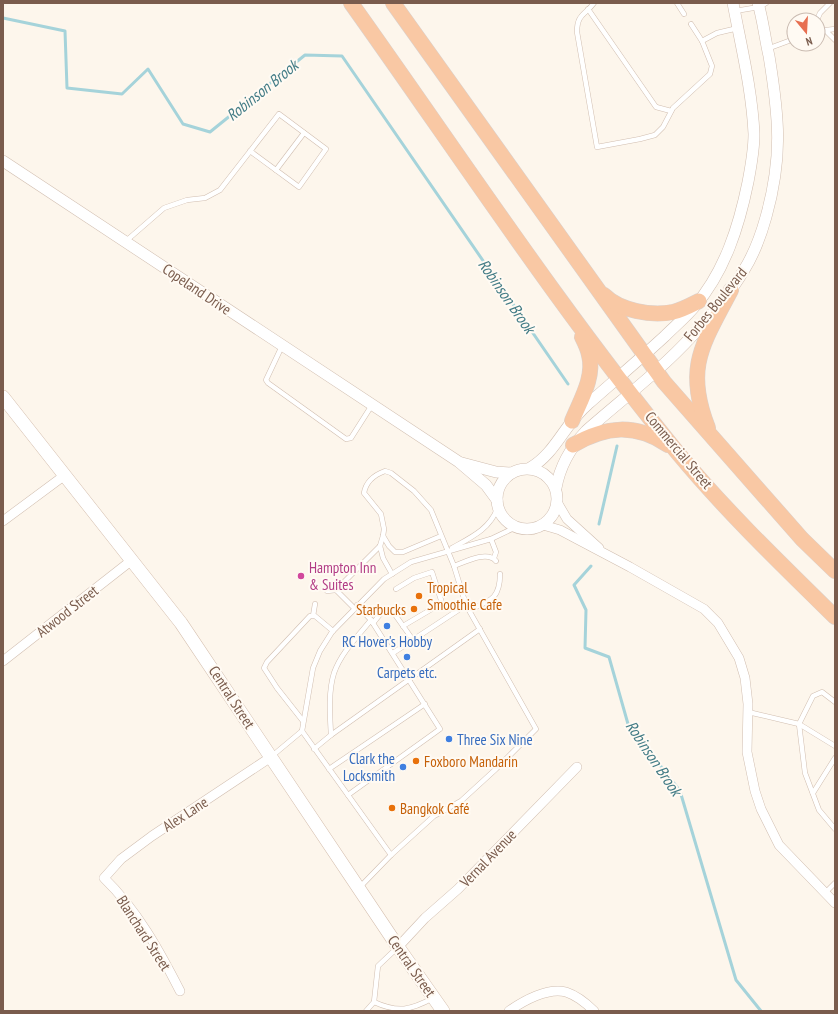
<svg xmlns="http://www.w3.org/2000/svg" width="838" height="1014" viewBox="0 0 838 1014" font-family="'PT Sans Narrow',sans-serif">
<rect width="100%" height="100%" fill="#fdf6ec"/>
<g fill="none" stroke-linecap="round" stroke-linejoin="round">
<g stroke="#a5d3da" stroke-width="3">
<path d="M3,18L65,31L67,88L122,94L148,69L183,124L210,132L305,55L342,56L568,384"/>
<path d="M599,524L617,446"/>
<path d="M591,566L574,585L586,610L585,648L609,657L628,724L680,791L736,980L761,1011"/>
</g>
<defs>
<g id="service">
<path d="M594,3C585,15 577,14 577,32L597,147L640,139L655,135L663,127L673,108L710,74L712,66L702,41L717,33L738,28"/>
<path d="M677,3L684,14"/>
<path d="M588,9L656,107L671,111"/>
<path d="M735,11L759,7L766,3"/>
<path d="M817,20L820,13L830,3"/>
<path d="M691,24L702,41"/>
<path d="M818,31L835,29"/>
<path d="M826,31L835,40"/>
<path d="M767,49L794,39"/>
<path d="M276,170L304,133"/>
<path d="M126,241L164,208L187,200L205,198L220,190L279,114L326,149L299,187L250,151"/>
<path d="M282,346L266,380L268,383L346,439L351,438L372,405"/>
<path d="M383,536L389,546L395,552H403L441,536"/>
<path d="M491,539L496,552L494,558"/>
<path d="M380,546L383,558L392,574"/>
<path d="M452,548C472,537 490,529 498,507"/>
<path d="M454,566C465,562 487,550 496,561"/>
<path d="M396,589L414,578L432,572L442,603L403,626"/>
<path d="M327,591L336,590"/>
<path d="M357,605L371,620"/>
<path d="M354,608L336,590L380,546L383,536L384,529L381,514L364,493C366,481 374,475 385,471L391,473L414,491L431,510L454,566L466,605L536,729L496,769L461,801L434,816L391,855L360,887"/>
<path d="M469,610C489,601 500,600 500,574"/>
<path d="M313,616L315,604"/>
<path d="M373,623L382,612L391,609L413,640"/>
<path d="M393,653L466,605"/>
<path d="M835,702L822,692L813,696L799,724L805,773L819,810L835,829"/>
<path d="M748,712L799,724L835,746"/>
<path d="M303,721L277,688L264,668L267,662L310,616H315L333,631"/>
<path d="M302,731L391,855"/>
<path d="M331,735L480,629"/>
<path d="M314,749L331,735C330,716 328,692 334,673C341,653 357,637 371,620L440,729L348,795"/>
<path d="M272,756L302,731L313,668L320,651L332,632L384,579L411,562L491,539L516,527"/>
<path d="M329,769L425,704"/>
<path d="M813,793L835,758"/>
<path d="M825,893L835,883"/>
<path d="M374,1002C398,1013 411,1010 433,998"/>
<path d="M366,1011L374,1002L378,966L397,948"/>
</g>
<g id="minor">
<path d="M557,502L567,519L599,548"/>
<path d="M3,521L65,475"/>
<path d="M543,525L560,530L630,567L704,609L718,623L739,658L745,678L748,704L747,752L755,791L761,809L779,845L835,903"/>
<path d="M3,661L132,560"/>
<path d="M398,947L425,918L458,889L577,767"/>
<path d="M180,991C159,950 137,910 104,878L121,859L152,836L271,757"/>
<path d="M509,1011C523,1001 548,987 566,992C578,996 586,1003 594,1011"/>
</g>
<g id="tertiary">
<path d="M3,161L459,462L486,485L497,500"/>
<path d="M462,463L496,472L511,473"/>
<path d="M530,468C556,453 565,423 588,404C614,381 640,359 665,336C675,326 686,317 695,306C725,271 739,226 748,182C751,166 754,151 754,134C752,90 741,46 733,3"/>
<circle cx="527" cy="499" r="30"/>
<path d="M556,488C560,466 571,447 586,431C621,400 660,371 692,336C711,316 730,294 744,270C754,254 761,235 766,217C783,157 779,117 769,56C765,39 763,20 758,3"/>
</g>
<path id="secondary" d="M3,397L181,623L398,947L443,1011"/>
<g id="trunk">
<path d="M351,3C458,153 560,309 677,452C725,510 781,564 835,617"/>
<path d="M393,3L664,382L802,539L835,571"/>
<path d="M604,295C620,311 651,316 673,312C682,310 691,305 699,301"/>
<path d="M572,421C580,401 595,377 589,355C588,349 585,343 582,337"/>
<path d="M708,428C684,367 703,344 731,290"/>
<path d="M573,445C606,426 635,423 668,445"/>
</g>
</defs>
<use href="#service" stroke="#d1beb0" stroke-width="5.5"/>
<use href="#minor" stroke="#d1beb0" stroke-width="10"/>
<use href="#tertiary" stroke="#d1beb0" stroke-width="12"/>
<use href="#secondary" stroke="#d6c0b0" stroke-width="14"/>
<use href="#trunk" stroke="#dad1cd" stroke-width="16"/>
<use href="#service" stroke="#fff" stroke-width="4.5"/>
<use href="#minor" stroke="#fff" stroke-width="9"/>
<use href="#tertiary" stroke="#fff" stroke-width="11"/>
<use href="#secondary" stroke="#fff" stroke-width="13"/>
<use href="#trunk" stroke="#f9c8a4" stroke-width="15"/>
</g>
<circle fill="#d1479c" stroke="#fffaf3" stroke-width="1.5" cx="301" cy="576" r="4"/>
<g fill="#e8710a" stroke="#fffaf3" stroke-width="1.5">
<circle cx="419" cy="596" r="4"/>
<circle cx="414" cy="609" r="4"/>
<circle cx="416" cy="761" r="4"/>
<circle cx="392" cy="808" r="4"/>
</g>
<g fill="#3f7fe0" stroke="#fffaf3" stroke-width="1.5">
<circle cx="387" cy="626" r="4"/>
<circle cx="407" cy="657" r="4"/>
<circle cx="449" cy="739" r="4"/>
<circle cx="403" cy="767" r="4"/>
</g>
<g text-anchor="middle" dominant-baseline="central" stroke-width="4" stroke-linejoin="round" paint-order="stroke">
<g font-size="15" fill="#7a5c4d" stroke="#fffaf3">
<text transform="translate(197 289) rotate(34)">Copeland Drive</text>
<text transform="translate(715 304) rotate(-51)">Forbes Boulevard</text>
<text transform="translate(679 450) rotate(50)">Commercial Street</text>
<text transform="translate(67 611) rotate(-38)">Atwood Street</text>
<text transform="translate(232 697) rotate(57)">Central Street</text>
<text transform="translate(185 814) rotate(-33)">Alex Lane</text>
<text transform="translate(488 858) rotate(-46)">Vernal Avenue</text>
<text transform="translate(144 933) rotate(57)">Blanchard Street</text>
<text transform="translate(412 966) rotate(55)">Central Street</text>
</g>
<g font-size="15" fill="#b23c85" stroke="#fffaf3" text-anchor="start">
<text x="309" y="567">Hampton Inn<tspan x="309" dy="17">&amp; Suites</tspan></text>
</g>
<g font-size="15" fill="#c56008" stroke="#fffaf3" text-anchor="start">
<text x="427" y="587">Tropical<tspan x="427" dy="17">Smoothie Cafe</tspan></text>
<text x="406" y="609" text-anchor="end">Starbucks</text>
<text x="424" y="761">Foxboro Mandarin</text>
<text x="400" y="808">Bangkok Café</text>
</g>
<g font-size="15" fill="#366cbe" stroke="#fffaf3">
<text x="387" y="641">RC Hover's Hobby</text>
<text x="407" y="672">Carpets etc.</text>
<text x="457" y="739" text-anchor="start">Three Six Nine</text>
<text x="395" y="758" text-anchor="end">Clark the<tspan x="395" dy="17">Locksmith</tspan></text>
</g>
<g font-size="16" font-style="italic" fill="#437c86" stroke="#fffaf3">
<text transform="translate(262 90) rotate(-39)">Robinson Brook</text>
<text transform="translate(507 296) rotate(55)">Robinson Brook</text>
<text transform="translate(654 758) rotate(56)">Robinson Brook</text>
</g>
</g>
<rect width="838" height="1014" fill="none" stroke="#7a5c4d" stroke-width="8"/>
<g transform="translate(806 32) rotate(162)"><circle r="19" fill="#fffaf3" stroke="#cabbb1"/>
<path d="M0-3L7 15L0 10L-7 15Z" fill="#e76f51"/>
<text y="-6" font-size="11" font-weight="bold" text-anchor="middle" fill="#7a5c4d">N</text>
</g>
</svg>
